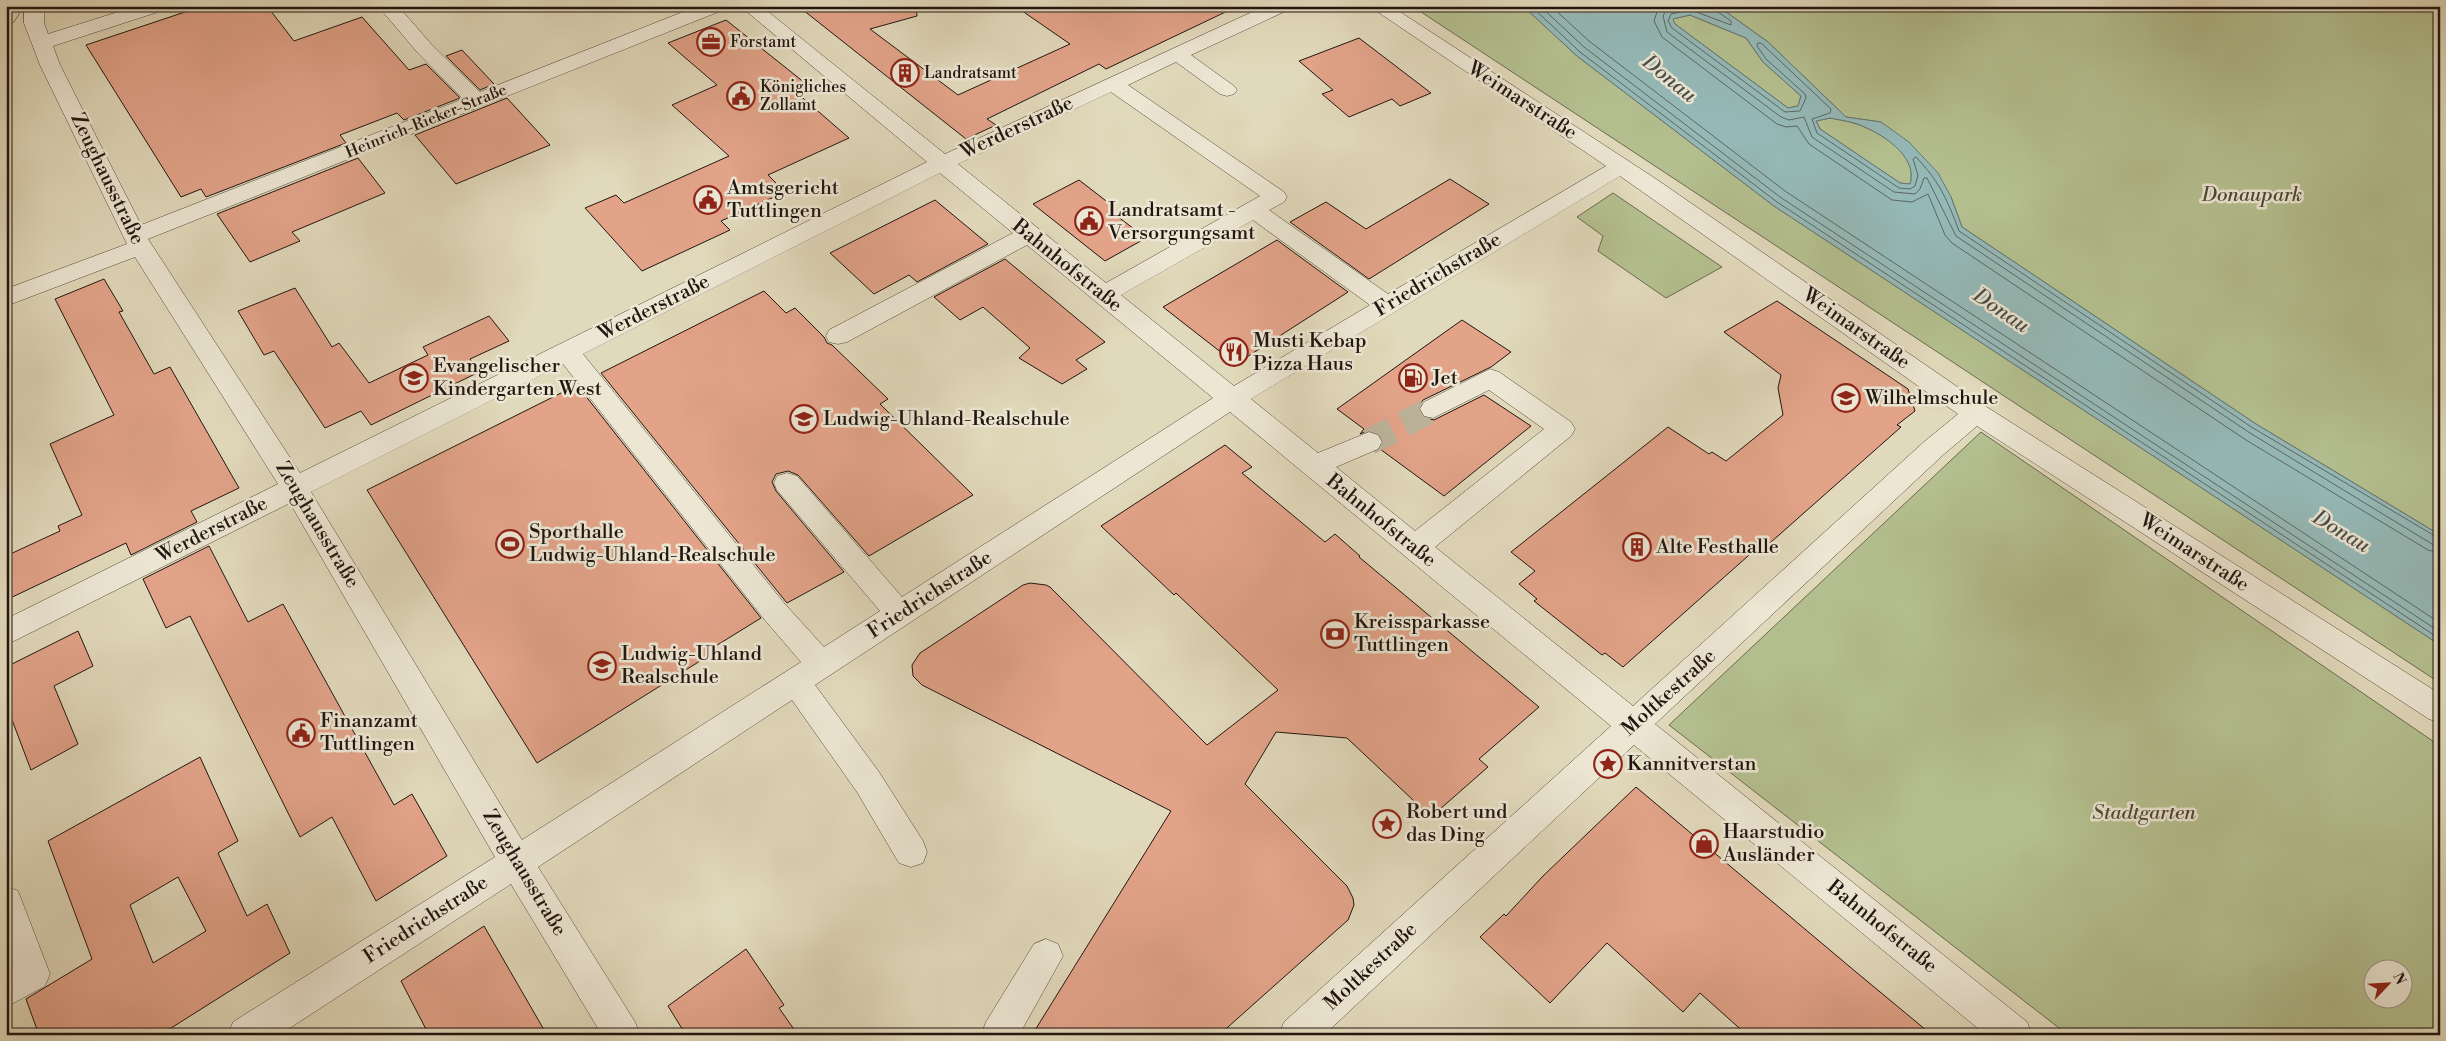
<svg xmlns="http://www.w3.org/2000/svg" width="2446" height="1041" viewBox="0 0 2446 1041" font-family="'Libre Bodoni',serif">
<rect width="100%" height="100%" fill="#e1d9bb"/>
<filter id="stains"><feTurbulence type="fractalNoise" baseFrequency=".004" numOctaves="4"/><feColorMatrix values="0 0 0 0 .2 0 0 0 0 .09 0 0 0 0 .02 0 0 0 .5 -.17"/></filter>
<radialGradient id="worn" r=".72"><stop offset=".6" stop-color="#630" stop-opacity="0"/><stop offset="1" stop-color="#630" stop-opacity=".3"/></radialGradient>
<g fill="#b4bf8f" stroke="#6a6a50" fill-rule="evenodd">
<path d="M1412,6H1523L1577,56L1774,206L2440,645V683Z"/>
<path d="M1715,6H2440V535L2256,424L1962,227L1951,197L1881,122L1846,117L1768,42L1722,9Z"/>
<path d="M1690,15L1746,38L1763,62L1801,96L1798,106L1788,108L1675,24L1672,19Z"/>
<path d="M1830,118C1839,120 1849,121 1857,124C1880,132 1919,155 1910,184L1900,183L1820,129L1816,121Z"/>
<path d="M1613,193L1722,267L1666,298L1598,251L1603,236L1577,217Z"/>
<path d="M1981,432L2440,746V1035H2068L1669,725ZM2404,968V998H2374V968Z"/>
</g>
<path fill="#95b9b7" stroke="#677774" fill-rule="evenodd" d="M1523,6H1715L1722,9L1768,42L1846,117L1881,122L1909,142L1938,173L1951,197L1962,227L2256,424L2440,535V645L1774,206L1577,56ZM1690,15L1746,38L1763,62L1801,96L1798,106L1788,108L1675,24L1673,19ZM1830,118C1839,120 1849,121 1857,124C1880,132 1919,156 1910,184L1900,183L1820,129L1816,121Z"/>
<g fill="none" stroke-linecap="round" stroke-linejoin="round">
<g stroke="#5b6764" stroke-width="1">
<path d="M1531,6L1580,52L1777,202L2440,639"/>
<path d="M1540,6L1584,47L1780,197L2440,632"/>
<path d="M1551,6L1589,41L1785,191L2440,623"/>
<path d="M1659,6L1654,21L1662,37L1777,124L1786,127L1797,126L1809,144L1892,200L1912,202L1928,194L1945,235L1952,243L2246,440L2428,550L2440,553"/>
<path d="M1674,6L1666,10L1663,16L1667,32L1781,117L1789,120L1804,117L1812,137L1894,192L1915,194L1920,189L1924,178H1927L1956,236L2250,433L2432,544L2440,545"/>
<path d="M1716,6L1718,12L1731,21V25L1691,10L1671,14L1668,21L1672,28L1785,112L1800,111L1806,98L1805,94L1766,59L1757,46L1758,43H1761L1831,109L1830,113L1812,119L1817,133L1899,188L1910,189L1915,186L1918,175L1913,159L1916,157C1939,181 1948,201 1959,231L2253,428L2440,539"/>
</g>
</g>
<g fill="#e2a389" stroke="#211510" fill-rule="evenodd">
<path d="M203,6H267L294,41L362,17L409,70L426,64L460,98L404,120L397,113L340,135L346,143L206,197L201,189L181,197L86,45Z"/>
<path d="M798,6H916L917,16L870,29L958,95L1070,44L1015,6H1238L1106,69L1099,64L987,119L996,125L966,139Z"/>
<path d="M726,20L810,87L797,93L849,138L768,175L785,192L721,221L730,230L642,271L585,208L616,195L624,203L729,156L672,105L717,85L668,43Z"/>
<path d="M1359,38L1431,93L1400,106L1392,99L1349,117L1322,94L1333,90L1299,61Z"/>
<path d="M462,50L494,84L480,90L446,56Z"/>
<path d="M507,98L550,145L456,184L415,135Z"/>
<path d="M358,158L385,193L292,232L300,241L250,262L217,214Z"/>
<path d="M1450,179L1489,204L1369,279L1290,222L1326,202L1366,229Z"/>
<path d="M1079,180L1114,207L1109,210L1146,238L1105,261L1033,204Z"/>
<path d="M935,200L988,244L917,282L909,275L874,294L830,253Z"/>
<path d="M1277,240L1348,292L1236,364L1163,307Z"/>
<path d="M1005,259L1105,342L1076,360L1087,369L1062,384L1019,358L1030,348L983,307L960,320L934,297Z"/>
<path d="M104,279L123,311L119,312L154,374L170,367L239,488L191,511L197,522L131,555L126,543L6,600V556L60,531L58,526L82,515L50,444L114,415L55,299Z"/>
<path d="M295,288L332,347L339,343L369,383L428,355L423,347L489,316L509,341L470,359L479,372L371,425L361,411L325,428L274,351L264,355L238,311Z"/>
<path d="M764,291L786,313L795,308L824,337L827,343L832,345L888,399L880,404L973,495L869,556L798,475L788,471L776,474L772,482L776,491L844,572L787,603L601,373Z"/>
<path d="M1777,301L1908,389L1915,411L1897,425L1901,427L1770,543L1766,540L1623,667L1605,653L1602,655L1534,601L1537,599L1519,584L1535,571L1511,552L1668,427L1709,454L1712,452L1726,461L1783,415L1778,388L1781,375L1724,332Z"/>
<path d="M1462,320L1511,352L1491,367L1423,400L1418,408L1422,417L1434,420L1484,395L1531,426L1444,496L1380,449L1384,441L1379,433L1370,430L1360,434L1364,429L1337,409Z"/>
<path d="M577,385L761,618L706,652L708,656L537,763L367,490Z"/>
<path d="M1225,445L1252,467L1242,473L1325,542L1335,534L1360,556L1359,557L1539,707L1479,759L1488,767L1431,817L1347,738L1276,732L1245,784L1347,886L1353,898L1354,905L1348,920L1219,1035H1032L1171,811L922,685L913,676L912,665L920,653L1023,585L1030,583L1046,585L1050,587L1207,745L1278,690L1176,593L1174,595L1101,526Z"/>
<path d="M209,546L248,622L283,604L394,805L412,794L447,856L376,901L332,817L300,837L190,616L166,628L143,579Z"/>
<path d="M78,631L93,666L54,686L78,744L31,770L6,704V667Z"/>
<path d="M200,757L238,841L218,853L247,916L267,904L290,953L160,1035H39L26,999L92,959L48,841ZM178,877L206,931L153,963L130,905Z"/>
<path d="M1636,787L1856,972L1932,1035H1747L1700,993L1683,1012L1607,943L1550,1003L1480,937L1504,914L1506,916L1543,876Z"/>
<path d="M484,926L547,1035H429L401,981Z"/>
<path d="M746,949L784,1005L779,1008L798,1035H686L668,1006Z"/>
</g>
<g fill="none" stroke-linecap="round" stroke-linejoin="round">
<path stroke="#bbb299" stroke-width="26" stroke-dasharray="26 13" stroke-linecap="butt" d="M1369,442L1433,409"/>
<defs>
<g id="minor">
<path d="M24,6H44V23L48,34L137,6H166L164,10L53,46L60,65L141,225L463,99L417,52L378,6H398L431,44L480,92L698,6H725L723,10L148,239L300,473L927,162L740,6H761L945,154L1265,6H1290L1288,10L1191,55L1234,86L1237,90L1234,94L1227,96L1220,94L1176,62L1128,85L1284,192L1287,197L1284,202L1269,210L1388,294L1606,166L1369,6H1391L1656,179L1985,406L2440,694V723L2429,719L1977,426L1943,455L1655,724L2027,1022L2032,1035H1986L1634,745L1324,1035H1279L1284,1022L1611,726L1230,412L815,685L879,772L923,841L927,852L923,863L911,867L899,863L857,792L792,700L538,867L635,1022L640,1035H602L511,884L279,1035H228L233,1022L495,857L290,503L6,645V619L278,484L135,257L6,306V289L127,244L40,65L24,23ZM1111,92L1260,196L1106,283L958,164ZM940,173L1013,233L829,330L826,336L829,342L838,344L847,342L1027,245L1213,398L902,597L797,476L787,473L777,476L774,483L777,490L880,611L824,647L784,603L583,354ZM1620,176L1958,414L1925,441L1633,706L1435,547L1571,436L1575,429L1571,422L1499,372L1490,369L1424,402L1420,409L1424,416L1433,418L1489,390L1544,429L1415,531L1336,467L1378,449L1382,442L1378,435L1369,432L1318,453L1251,399ZM1253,220L1370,305L1234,386L1121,295ZM563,364L764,619L801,662L522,840L311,492Z"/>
<path d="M6,886L18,891L50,974L45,986L6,1007V970L13,966L6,949Z"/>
<path d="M1046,939L1058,944L1063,956L1019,1035H981L986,1022L1034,944Z"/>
</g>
<path id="major" d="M6,6H24L13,23L6,25Z"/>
</defs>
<use href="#minor" stroke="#51463b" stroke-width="1"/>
<use href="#major" stroke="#211510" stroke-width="1"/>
<use href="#minor" fill="#ece6d3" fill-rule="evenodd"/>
<use href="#major" fill="#e1d9bb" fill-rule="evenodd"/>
</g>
<defs>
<symbol id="office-ring" viewBox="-11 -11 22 22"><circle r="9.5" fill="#ece6d3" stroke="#8f2418" stroke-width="1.5"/><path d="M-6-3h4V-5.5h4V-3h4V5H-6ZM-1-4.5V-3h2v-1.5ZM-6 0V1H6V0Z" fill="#8f2418"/></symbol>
<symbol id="building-ring" viewBox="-11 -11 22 22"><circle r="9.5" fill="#ece6d3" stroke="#8f2418" stroke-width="1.5"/><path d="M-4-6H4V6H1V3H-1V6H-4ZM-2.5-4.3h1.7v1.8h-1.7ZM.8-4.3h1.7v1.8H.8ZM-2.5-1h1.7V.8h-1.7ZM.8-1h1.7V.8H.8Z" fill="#8f2418"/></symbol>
<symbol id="civic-ring" viewBox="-11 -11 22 22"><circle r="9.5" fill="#ece6d3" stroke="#8f2418" stroke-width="1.5"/><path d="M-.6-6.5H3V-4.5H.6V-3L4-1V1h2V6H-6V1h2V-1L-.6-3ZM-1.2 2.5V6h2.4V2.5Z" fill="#8f2418"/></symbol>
<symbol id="restaurant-ring" viewBox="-11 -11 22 22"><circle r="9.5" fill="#ece6d3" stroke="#8f2418" stroke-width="1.5"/><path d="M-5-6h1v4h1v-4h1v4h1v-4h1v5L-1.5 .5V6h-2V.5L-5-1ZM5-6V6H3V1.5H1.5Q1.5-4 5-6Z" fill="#8f2418"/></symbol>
<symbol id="school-ring" viewBox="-11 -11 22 22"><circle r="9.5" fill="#ece6d3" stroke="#8f2418" stroke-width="1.5"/><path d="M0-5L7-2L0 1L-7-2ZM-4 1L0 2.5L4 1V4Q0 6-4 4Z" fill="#8f2418"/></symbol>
<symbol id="fuel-ring" viewBox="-11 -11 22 22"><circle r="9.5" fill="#ece6d3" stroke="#8f2418" stroke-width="1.5"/><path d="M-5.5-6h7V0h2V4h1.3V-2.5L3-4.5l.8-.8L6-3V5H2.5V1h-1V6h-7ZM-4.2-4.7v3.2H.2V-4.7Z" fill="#8f2418"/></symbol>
<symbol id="stadium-ring" viewBox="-11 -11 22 22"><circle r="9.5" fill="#ece6d3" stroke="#8f2418" stroke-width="1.5"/><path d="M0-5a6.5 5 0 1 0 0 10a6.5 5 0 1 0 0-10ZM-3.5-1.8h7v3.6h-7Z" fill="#8f2418"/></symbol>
<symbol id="bank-ring" viewBox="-11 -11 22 22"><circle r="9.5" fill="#ece6d3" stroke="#8f2418" stroke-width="1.5"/><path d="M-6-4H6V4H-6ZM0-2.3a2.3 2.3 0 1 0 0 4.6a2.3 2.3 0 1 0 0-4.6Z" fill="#8f2418"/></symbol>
<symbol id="sight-ring" viewBox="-11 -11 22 22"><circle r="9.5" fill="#ece6d3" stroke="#8f2418" stroke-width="1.5"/><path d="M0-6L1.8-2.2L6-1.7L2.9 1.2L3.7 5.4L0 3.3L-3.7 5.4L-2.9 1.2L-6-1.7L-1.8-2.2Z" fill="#8f2418"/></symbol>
<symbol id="shop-ring" viewBox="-11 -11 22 22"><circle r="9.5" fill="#ece6d3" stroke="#8f2418" stroke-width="1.5"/><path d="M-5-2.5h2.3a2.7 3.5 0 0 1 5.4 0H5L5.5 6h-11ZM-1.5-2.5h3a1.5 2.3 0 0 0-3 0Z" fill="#8f2418"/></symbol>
</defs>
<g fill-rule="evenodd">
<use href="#office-ring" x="695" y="26" width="32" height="32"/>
<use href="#building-ring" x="889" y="57" width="32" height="32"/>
<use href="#civic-ring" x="725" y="80" width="32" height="32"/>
<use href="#civic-ring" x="692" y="184" width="32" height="32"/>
<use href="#civic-ring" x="1073" y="205" width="32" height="32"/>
<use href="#restaurant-ring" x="1218" y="336" width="32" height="32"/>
<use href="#school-ring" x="398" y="362" width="32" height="32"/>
<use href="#fuel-ring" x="1397" y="362" width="32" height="32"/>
<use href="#school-ring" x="1830" y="382" width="32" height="32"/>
<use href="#school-ring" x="788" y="403" width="32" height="32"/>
<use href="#stadium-ring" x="494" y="528" width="32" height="32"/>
<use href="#building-ring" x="1621" y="531" width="32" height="32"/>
<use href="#bank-ring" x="1319" y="618" width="32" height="32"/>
<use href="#school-ring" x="586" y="650" width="32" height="32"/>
<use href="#civic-ring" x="285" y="717" width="32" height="32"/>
<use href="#sight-ring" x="1592" y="748" width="32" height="32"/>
<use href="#sight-ring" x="1371" y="808" width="32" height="32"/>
<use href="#shop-ring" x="1688" y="828" width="32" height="32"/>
</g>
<g text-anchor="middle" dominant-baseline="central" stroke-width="5" stroke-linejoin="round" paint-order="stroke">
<g font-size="16" fill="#211510" stroke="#ece6d3" text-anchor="start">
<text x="730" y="42">Forstamt</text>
<text x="924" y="73">Landratsamt</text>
<text x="760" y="87">Königliches<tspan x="760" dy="18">Zollamt</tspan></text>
</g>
<g font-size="16" fill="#211510" stroke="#ece6d3">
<text transform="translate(426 121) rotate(-22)">Heinrich-Rieker-Straße</text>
</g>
<g font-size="20" fill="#211510" stroke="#ece6d3">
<text transform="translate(1522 101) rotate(33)">Weimarstraße</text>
<text transform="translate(1017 128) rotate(-25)">Werderstraße</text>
<text transform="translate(107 179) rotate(64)">Zeughausstraße</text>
<text transform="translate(1067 266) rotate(39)">Bahnhofstraße</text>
<text transform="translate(1438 275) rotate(-31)">Friedrichstraße</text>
<text transform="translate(654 308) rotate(-27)">Werderstraße</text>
<text transform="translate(1856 329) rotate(35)">Weimarstraße</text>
<text transform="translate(1381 521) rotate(39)">Bahnhofstraße</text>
<text transform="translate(317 525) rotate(59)">Zeughausstraße</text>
<text transform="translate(212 530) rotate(-27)">Werderstraße</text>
<text transform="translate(2194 553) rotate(33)">Weimarstraße</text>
<text transform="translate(930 595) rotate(-33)">Friedrichstraße</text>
<text transform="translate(1669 693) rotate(-42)">Moltkestraße</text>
<text transform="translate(524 873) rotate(59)">Zeughausstraße</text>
<text transform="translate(426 920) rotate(-33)">Friedrichstraße</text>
<text transform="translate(1882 927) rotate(39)">Bahnhofstraße</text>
<text transform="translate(1371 967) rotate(-43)">Moltkestraße</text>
</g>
<g font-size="20" fill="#211510" stroke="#ece6d3" text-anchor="start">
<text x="727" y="188">Amtsgericht<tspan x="727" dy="23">Tuttlingen</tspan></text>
<text x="1108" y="210">Landratsamt -<tspan x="1108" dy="23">Versorgungsamt</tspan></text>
<text x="1253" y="341">Musti Kebap<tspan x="1253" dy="23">Pizza Haus</tspan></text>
<text x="433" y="366">Evangelischer<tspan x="433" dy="23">Kindergarten West</tspan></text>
<text x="1432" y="378">Jet</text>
<text x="1865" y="398">Wilhelmschule</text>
<text x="823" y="419">Ludwig-Uhland-Realschule</text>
<text x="529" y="532">Sporthalle<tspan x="529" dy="23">Ludwig-Uhland-Realschule</tspan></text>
<text x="1656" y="547">Alte Festhalle</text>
<text x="1354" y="622">Kreissparkasse<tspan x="1354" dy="23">Tuttlingen</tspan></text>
<text x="621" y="654">Ludwig-Uhland<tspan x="621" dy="23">Realschule</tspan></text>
<text x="320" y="721">Finanzamt<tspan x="320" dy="23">Tuttlingen</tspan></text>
<text x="1627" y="764">Kannitverstan</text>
<text x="1406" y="812">Robert und<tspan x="1406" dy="23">das Ding</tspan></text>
<text x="1723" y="832">Haarstudio<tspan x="1723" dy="23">Ausländer</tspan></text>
</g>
<g font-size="20" font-style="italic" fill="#4d4836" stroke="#ece6d3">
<text x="2252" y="195">Donaupark</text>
<text x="2144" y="813">Stadtgarten</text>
</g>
<g font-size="21" font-style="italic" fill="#4a4e4a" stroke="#ece6d3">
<text transform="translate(1669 79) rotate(39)">Donau</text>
<text transform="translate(2001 311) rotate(34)">Donau</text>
<text transform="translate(2341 532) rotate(31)">Donau</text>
</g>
</g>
<rect width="2446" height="1041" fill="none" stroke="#e1d9bb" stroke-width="25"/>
<rect x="8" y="8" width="2431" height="1026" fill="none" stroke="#211510" stroke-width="2.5"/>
<rect x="12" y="12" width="2421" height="1016" fill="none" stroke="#211510"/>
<g transform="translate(2388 984) rotate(65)"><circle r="24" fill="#ece6d3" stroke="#9b9285"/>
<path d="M0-4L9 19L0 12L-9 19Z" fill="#8f2418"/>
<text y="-8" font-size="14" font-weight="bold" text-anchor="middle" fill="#211510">N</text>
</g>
<rect width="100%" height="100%" filter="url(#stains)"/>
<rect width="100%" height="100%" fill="url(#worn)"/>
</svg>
